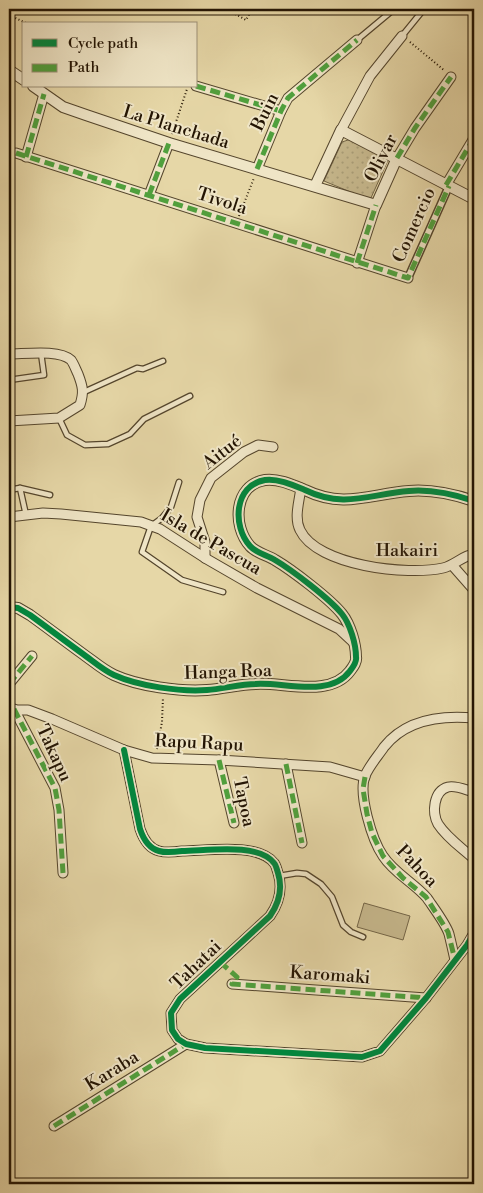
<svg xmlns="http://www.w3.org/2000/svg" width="483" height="1193" viewBox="0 0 483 1193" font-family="'Libre Bodoni',serif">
<defs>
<pattern id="park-dots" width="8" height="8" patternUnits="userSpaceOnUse" patternTransform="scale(1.25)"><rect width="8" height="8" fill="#c5b68b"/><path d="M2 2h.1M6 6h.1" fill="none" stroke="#a99c76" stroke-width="1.8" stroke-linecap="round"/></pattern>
</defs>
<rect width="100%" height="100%" fill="#e6d7a7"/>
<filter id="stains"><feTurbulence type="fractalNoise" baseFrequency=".004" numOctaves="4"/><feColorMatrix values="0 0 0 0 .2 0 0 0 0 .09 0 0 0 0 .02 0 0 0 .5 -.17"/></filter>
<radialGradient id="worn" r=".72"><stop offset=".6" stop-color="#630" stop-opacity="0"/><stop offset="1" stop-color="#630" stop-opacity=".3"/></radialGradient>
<path fill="#c5b68b" stroke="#746547" d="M364,903L410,916L403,940L357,927Z"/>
<path fill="url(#park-dots)" stroke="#746547" d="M351,139L389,158L370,200L324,181L342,142Z"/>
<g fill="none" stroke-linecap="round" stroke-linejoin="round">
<defs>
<g id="service">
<path d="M402,36L424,9"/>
<path d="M357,40L393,10"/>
<path d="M9,380L44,375L41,353"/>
<path d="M84,392L137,368L143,369L163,361"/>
<path d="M59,418L67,435L85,445L108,444L130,434L144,419L190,396"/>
<path d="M179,482L171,507L162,518L151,526L142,552L182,580L223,592"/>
<path d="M20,488L26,515"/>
<path d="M9,490L20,488L50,495"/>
<path d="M279,876L297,873L306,874L321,884L332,897L343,925L351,932L363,937"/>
</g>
<path id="pedestrian" d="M408,278L449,186"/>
<g id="minor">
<path d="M196,86L281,111"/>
<path d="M341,130L370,76L402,36"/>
<path d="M16,153L408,278"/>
<path d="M26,157L44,94"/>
<path d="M397,158L415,128L451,77"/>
<path d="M257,169L281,111L288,98L357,40"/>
<path d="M446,185L474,138"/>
<path d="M149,195L169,143"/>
<path d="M357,263L376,205"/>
<path d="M9,354C25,354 59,349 71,360C74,364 76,370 78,374C83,387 84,392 80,405L59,418L9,421"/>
<path d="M301,488C299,502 294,518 300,530C317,566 408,576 443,568C455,565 462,556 474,554"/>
<path d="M9,517L43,513L61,514L141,522L160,529L205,558L257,588L339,629L353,642"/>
<path d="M205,558V542L197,517L200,500L211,478L244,452L258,445L273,447"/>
<path d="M452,565L474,590"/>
<path d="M9,684L32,656"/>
<path d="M14,709L55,788L59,810L63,873"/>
<path d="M9,710H28L52,719L124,750L152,758L219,760L330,767L365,777"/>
<path d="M124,750L140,829C143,838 148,848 159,851C166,853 175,852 182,851C205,851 258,842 274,863C276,865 277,870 278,873C283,889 279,903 270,916L180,999L171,1013L172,1030L178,1039L186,1044L205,1048L362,1057L380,1051L426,998L467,945L474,933"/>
<path d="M219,760L234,823"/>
<path d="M286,764L302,843"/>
<path d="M474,792C466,790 456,785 448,787C433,791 432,813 438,824C447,838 462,848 474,859"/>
<path d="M455,960C453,951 451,942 449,934C446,924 433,907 427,898C414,883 394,873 383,856C372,840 358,794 365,776C369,766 378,756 384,747C406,719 441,715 474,718"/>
<path d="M232,984L426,998"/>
<path d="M54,1126L186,1044"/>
</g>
<g id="tertiary">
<path d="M9,70L24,80"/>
<path d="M33,86L63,107L86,115L169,143L376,205L397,158"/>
<path d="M315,186L341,130L474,199"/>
<path d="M9,607L18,608L30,615C48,628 65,641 83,654C93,661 103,670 114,675C138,686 180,692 207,690C223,689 240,684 256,684C284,682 330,698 350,671C353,667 357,662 356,657C356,644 350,624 342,614C330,599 292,570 275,560C267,555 256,553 250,546C232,526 234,485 265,480C277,478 293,485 305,490C344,509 370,494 409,491C432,489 453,494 474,501"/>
</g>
</defs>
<use href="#service" stroke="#54452c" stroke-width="7"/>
<use href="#pedestrian" stroke="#54452c" stroke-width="9"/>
<use href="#minor" stroke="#54452c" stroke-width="11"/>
<use href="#tertiary" stroke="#54452c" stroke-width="12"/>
<g stroke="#231403" stroke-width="2" stroke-dasharray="1 2.5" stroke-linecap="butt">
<path d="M226,9L246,20L252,9"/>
<path d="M307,9L315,11"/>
<path d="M9,15L28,24"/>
<path d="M410,42L445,71"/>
<path d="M172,134L187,89"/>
<path d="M239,216L254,178"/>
<path d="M157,749L162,722L163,697"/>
</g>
<use href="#service" stroke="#efe5c6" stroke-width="4.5"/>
<use href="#pedestrian" stroke="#efe5c6" stroke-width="6"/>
<use href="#minor" stroke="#efe5c6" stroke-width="9"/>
<use href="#tertiary" stroke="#efe5c6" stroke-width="10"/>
<g stroke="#50a03d" stroke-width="5" stroke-dasharray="10 5" stroke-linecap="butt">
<path d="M196,86L281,111"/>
<path d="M16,153L408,278L449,186"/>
<path d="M26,157L44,94"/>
<path d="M397,158L415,128L451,77"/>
<path d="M257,169L281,111L288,98L357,40"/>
<path d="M446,185L474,138"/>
<path d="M149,195L169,143"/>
<path d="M357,263L376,205"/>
<path d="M9,684L32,656"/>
<path d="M14,709L55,788L59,810L63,873"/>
<path d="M219,760L234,823"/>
<path d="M286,764L302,843"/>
<path d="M365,777L363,789L367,814L372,833L383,856L403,878L426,897L448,932L455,960"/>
<path d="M220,962L237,977L232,984L426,998"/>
<path d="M54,1126L186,1044"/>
</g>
<defs>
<g id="cycleway">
<path d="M9,607L18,608L30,615C48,628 65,641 83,654C93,661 103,670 114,675C138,686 180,692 207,690C223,689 240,684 256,684C284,682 330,698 350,671C353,667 357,662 356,657C356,644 350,624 342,614C330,599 292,570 275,560C267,555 256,553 250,546C232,526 234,485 265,480C277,478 293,485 305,490C344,509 370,494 409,491C432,489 453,494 474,501"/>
<path d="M124,750L140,829C143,838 148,848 159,851C166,853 175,852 182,851C205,851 258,842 274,863C276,865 277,870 278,873C283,889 279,903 270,916L180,999L171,1013L172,1030L178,1039L186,1044L205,1048L362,1057L380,1051L426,998L467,945L474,933"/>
</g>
</defs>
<use href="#cycleway" stroke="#efe5c6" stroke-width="9"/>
<use href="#cycleway" stroke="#00873e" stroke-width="6"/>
</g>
<g text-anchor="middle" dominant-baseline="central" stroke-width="4" stroke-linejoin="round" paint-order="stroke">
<g font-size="18" fill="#231403" stroke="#efe5c6">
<text transform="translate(265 112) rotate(-64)">Buin</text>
<text transform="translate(176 127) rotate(17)">La Planchada</text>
<text transform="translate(381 158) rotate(-63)">Olivar</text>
<text transform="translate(222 201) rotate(18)">Tivola</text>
<text transform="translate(414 225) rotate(-66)">Comercio</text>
<text transform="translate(222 452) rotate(-38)">Aitué</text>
<text transform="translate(211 542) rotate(30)">Isla de Pascua</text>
<text x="407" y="550">Hakairi</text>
<text transform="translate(228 672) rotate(-2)">Hanga Roa</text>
<text transform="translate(199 743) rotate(3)">Rapu Rapu</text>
<text transform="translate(54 753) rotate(65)">Takapu</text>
<text transform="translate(244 802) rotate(78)">Tapoa</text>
<text transform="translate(417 866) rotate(46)">Pahoa</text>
<text transform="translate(196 965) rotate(-44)">Tahatai</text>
<text transform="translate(330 975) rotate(4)">Karomaki</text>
<text transform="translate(112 1071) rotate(-32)">Karaba</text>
</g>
</g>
<rect width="483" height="1193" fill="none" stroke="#e6d7a7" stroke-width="30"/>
<rect x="10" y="10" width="463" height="1173" fill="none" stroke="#231403" stroke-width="2.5"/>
<rect x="15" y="15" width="453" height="1163" fill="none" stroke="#231403"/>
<rect x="22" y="22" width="175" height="65" fill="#efe5c6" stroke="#9d9178"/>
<rect x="32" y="39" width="25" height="8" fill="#00873e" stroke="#9d9178"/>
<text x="68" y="48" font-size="15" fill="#231403">Cycle path</text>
<rect x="32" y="64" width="25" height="8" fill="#50a03d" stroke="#9d9178"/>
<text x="68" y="72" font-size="15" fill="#231403">Path</text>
<rect width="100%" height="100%" filter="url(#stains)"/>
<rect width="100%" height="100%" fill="url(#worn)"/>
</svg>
